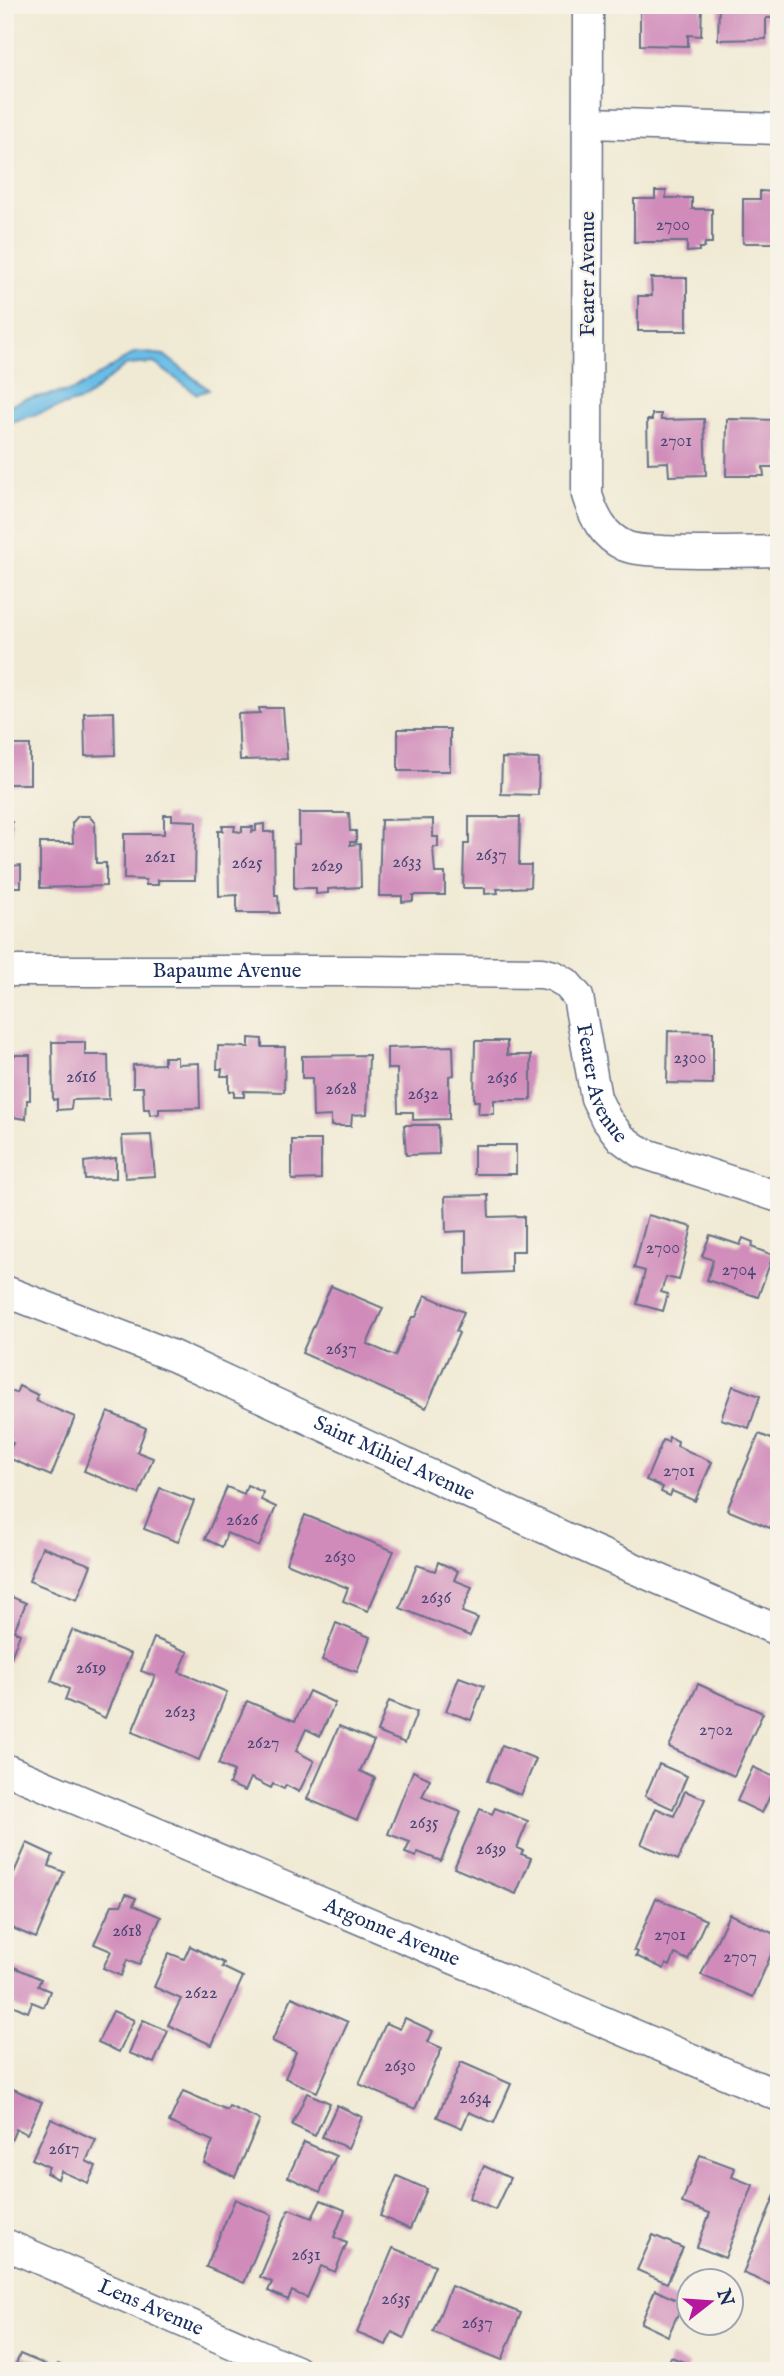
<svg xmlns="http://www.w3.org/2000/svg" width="784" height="2376" viewBox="0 0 784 2376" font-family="'IM FELL English',serif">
<rect width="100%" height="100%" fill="#f7f3e8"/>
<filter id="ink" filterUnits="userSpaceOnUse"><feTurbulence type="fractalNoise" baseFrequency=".0143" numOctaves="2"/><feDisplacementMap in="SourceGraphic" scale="14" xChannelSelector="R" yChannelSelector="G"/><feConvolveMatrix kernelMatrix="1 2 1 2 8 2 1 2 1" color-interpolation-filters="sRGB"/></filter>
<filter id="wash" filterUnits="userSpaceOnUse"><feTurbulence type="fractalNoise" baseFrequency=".00686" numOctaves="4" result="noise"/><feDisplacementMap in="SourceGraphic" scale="28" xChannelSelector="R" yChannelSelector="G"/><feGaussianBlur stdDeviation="1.57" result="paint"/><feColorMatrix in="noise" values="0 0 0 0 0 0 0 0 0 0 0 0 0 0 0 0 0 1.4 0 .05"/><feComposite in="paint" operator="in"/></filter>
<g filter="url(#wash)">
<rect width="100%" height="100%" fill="#f0ead4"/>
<path fill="#6abde6" stroke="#4276a2" stroke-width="2" d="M136,352L164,355L209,390L197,394L154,363L125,365L85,399L5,424V407L25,399L75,390Z"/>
<g id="blocks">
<g fill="#d08bba">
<path d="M640,5H702L701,36L688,35V46L640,45Z"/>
<path d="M719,5H779V18H766V39L718,40Z"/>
<path d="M655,191H666V198H692V209H712V243H705L704,248H699V251L687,252V242H634V199H655Z"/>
<path d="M760,191L774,192V199L779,198V243H743V199H760Z"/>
<path d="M651,278H687V331H638V296H652Z"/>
<path d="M652,414H661V420L704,419L706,475L669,476L668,462L648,463L647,420H652Z"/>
<path d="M727,419L779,420V467H763L764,476H726Z"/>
<path d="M259,708H283L287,759L240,760L238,714L260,713Z"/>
<path d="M114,712L115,755L85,756L84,713Z"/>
<rect x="398" y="729" width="52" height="42"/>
<rect x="5" y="745" width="25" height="39"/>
<path d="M502,758L539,759L538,795L501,794Z"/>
<path d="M299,813H349L350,831H356V842H350V845L360,844L361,887L328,889V893L316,894V888H294V844H299Z"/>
<path d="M164,815H172V820L196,821L195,880H158V885H146V880L124,879V834H164Z"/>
<path d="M78,816H89L95,823L96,863H106V886L40,888V843H73L72,823Z"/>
<path d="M469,817H520L519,865H531L530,887L497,889L498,893L485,894V888H463L464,844H469Z"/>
<path d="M433,819V837H438V847H433L435,873H445V895H413V901L402,902V896H379L381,820Z"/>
<path d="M5,822H12V866L21,865V887H12V902H5Z"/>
<path d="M264,824V832H274L275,895H278L279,913H237V895L219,896L218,831H223L222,826H235L234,831L242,832V827H253L252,832L256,831V825Z"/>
<path d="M668,1031L713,1032V1084L667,1083Z"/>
<path d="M249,1038L262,1039V1047H285L284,1092L244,1091V1097H234V1091H229V1076H221L222,1069H217L218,1046L249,1047Z"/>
<path d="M475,1041H507V1055H531V1100H494V1114H478L479,1101H474Z"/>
<path d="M52,1042H85V1055H108L109,1099L72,1100L71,1109L57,1110V1099L53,1100Z"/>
<path d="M453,1046L454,1075L449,1076V1119L413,1120V1112H398L397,1069H387V1048Z"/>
<path d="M5,1055H30V1100H27L26,1119L5,1116Z"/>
<path d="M369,1055L367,1114L352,1115L351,1126H331V1116L313,1117L312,1078H302V1056Z"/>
<path d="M164,1057H177V1064L199,1063L200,1108L159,1109V1114L150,1115L149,1109H144L143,1087H133V1065L164,1064Z"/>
<path d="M404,1125H438L439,1154L406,1155Z"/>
<path d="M151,1135L155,1176L125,1178L122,1136Z"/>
<path d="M292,1140H321V1179L292,1180Z"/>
<rect x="474" y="1145" width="42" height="29"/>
<path d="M116,1158V1178L85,1179L84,1162Z"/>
<path d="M488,1195L489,1217L524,1216V1251H511V1272L466,1274V1231L446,1232L445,1196Z"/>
<path d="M648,1215L692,1227L679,1280L666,1277L661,1292L668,1294L663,1311L637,1304L645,1271L634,1268Z"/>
<path d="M710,1235L740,1245L743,1238L753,1242L751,1247L773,1255L758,1297L707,1280L713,1260L702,1256Z"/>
<path d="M331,1286L383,1308L367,1344L395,1356L412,1317H416L425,1295L464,1312L456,1331L459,1333L426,1408L302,1353Z"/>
<path d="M19,1386L38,1395L36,1401L75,1417L51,1476L6,1457L13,1443L5,1440V1389L16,1393Z"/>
<path d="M733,1386L760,1396L749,1428L721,1419Z"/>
<path d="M108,1412L146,1428L137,1452L153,1458L139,1494L84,1471Z"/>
<path d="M759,1434L779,1442V1509L770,1528L727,1510Z"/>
<path d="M669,1437L678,1441L677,1446L712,1462L695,1501L672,1491L670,1496L661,1492L663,1487L646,1480L663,1440L668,1442Z"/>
<path d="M247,1485L263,1492L261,1500L276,1507L259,1547L227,1533L222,1547L205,1539L227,1487L244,1494Z"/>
<path d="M160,1488L194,1501L178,1542L144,1529Z"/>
<path d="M305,1515L394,1551L368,1611L343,1601L348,1588L286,1563Z"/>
<path d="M42,1547L91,1565L77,1600L29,1581Z"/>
<path d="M438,1562L458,1571L454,1580L472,1587L462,1612L478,1618L470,1636L400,1608L417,1565L435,1571Z"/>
<path d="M5,1594L26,1603L14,1631L20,1634L9,1662L5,1661Z"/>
<path d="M336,1623L370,1637L357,1672L322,1660Z"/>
<path d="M72,1630L131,1654L105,1718L65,1700L69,1689L51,1681Z"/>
<path d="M154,1638L188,1652L179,1672L227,1692L199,1760L132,1732L155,1676L141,1671Z"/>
<path d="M459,1677L484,1686L471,1720L446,1711Z"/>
<path d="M698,1684L763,1713L734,1776L669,1747Z"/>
<path d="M309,1691L335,1703L320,1736L306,1729L296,1751L314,1761L299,1792L286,1785L284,1789L273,1784L271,1788L251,1778L245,1791L229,1784L234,1771L218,1764L247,1701L295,1721Z"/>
<path d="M389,1701L417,1712L405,1743L377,1732Z"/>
<path d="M339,1726L374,1741L360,1771L375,1778L357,1820L307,1799Z"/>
<path d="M502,1745L536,1759L521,1795L487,1781Z"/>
<path d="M659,1764L687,1776L673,1809L645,1796Z"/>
<path d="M753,1767L778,1779L762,1813L737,1801Z"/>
<path d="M413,1771L430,1779L422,1797L461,1812L441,1861L418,1852L416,1857L405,1853L410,1842L388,1834Z"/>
<path d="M685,1791L705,1799L678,1860L641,1844L656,1808L674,1816Z"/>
<path d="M495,1808L528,1821L517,1848L523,1851L521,1854L531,1858L516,1894L454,1868L480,1809L492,1814Z"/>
<path d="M27,1843L53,1855L49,1866L64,1872L36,1938L5,1925V1893Z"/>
<path d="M126,1894L136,1898L133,1905L161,1917L139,1965L127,1960L121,1976L103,1968L111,1951L94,1944L112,1905H121Z"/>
<path d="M656,1898L706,1920L688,1960L675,1954L670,1966L666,1964L664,1969L636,1956L638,1952L634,1950Z"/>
<path d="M729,1914L779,1936L753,1997L701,1975Z"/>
<path d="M190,1946L224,1963L222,1967L243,1977L212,2045L168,2025L181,1999L154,1987L169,1953L184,1959Z"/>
<path d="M14,1967L41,1979L38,1986L50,1991L44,2007L32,2002L28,2012L5,2002V1989Z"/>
<path d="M292,1997L348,2022L317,2092L285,2078L296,2052L272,2041Z"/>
<path d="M113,2011L134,2020L119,2052L98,2042Z"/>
<path d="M405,2018L433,2031L428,2042L442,2048L415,2109L359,2084L386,2023L400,2029Z"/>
<path d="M143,2020L168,2031L154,2063L129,2053Z"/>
<path d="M461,2062L511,2084L494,2123L469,2112L462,2128L437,2117Z"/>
<path d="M9,2087L42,2102L27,2134L16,2129L8,2148L5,2147V2096Z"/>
<path d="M183,2091L227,2110L229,2106L260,2120L235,2177L204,2163L213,2141L169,2122Z"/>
<path d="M307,2093L330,2103L315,2136L292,2125Z"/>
<path d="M337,2105L362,2117L348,2148L322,2137Z"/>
<path d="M51,2119L96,2140L86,2161L96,2166L88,2183L61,2171L58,2179L46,2173L49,2167L32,2159Z"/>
<path d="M304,2142L336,2156L320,2192L288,2177Z"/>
<path d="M700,2155L735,2168L732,2177L753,2185L725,2258L697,2247L710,2213L682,2203Z"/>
<path d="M484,2166L510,2178L495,2210L469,2198Z"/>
<path d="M397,2176L427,2189L410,2229L380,2216Z"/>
<path d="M775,2195L779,2197V2288L743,2273Z"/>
<path d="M235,2199L272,2215L244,2283L206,2267Z"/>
<path d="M321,2200L345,2210L334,2237L347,2243L335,2272L321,2266L307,2298L292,2291L288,2300L268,2291L272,2282L260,2277L289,2209L312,2218Z"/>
<path d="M653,2235L683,2248L667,2283L637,2270Z"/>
<path d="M393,2248L435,2265L404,2338L392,2332L386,2345L357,2333Z"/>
<path d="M451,2286L521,2313L502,2360L433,2332Z"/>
<path d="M655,2290L683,2303L668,2336L641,2323Z"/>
<path d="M20,2354L56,2369L58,2364L75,2371H13Z"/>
<path d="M671,2357L689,2364L687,2371H665Z"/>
</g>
</g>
</g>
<g filter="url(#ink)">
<use href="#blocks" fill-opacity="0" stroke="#667087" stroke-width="2"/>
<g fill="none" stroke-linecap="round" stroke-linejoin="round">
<defs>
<g id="minor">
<path d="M588,5L587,495C594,517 603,536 625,546C637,551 651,550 663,551C702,553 740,552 779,551"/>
<path d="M589,123L779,129"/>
<path id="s1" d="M5,971H361L542,973L554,976L566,983L578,997L596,1098L606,1119L621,1138L640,1152L779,1197"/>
<path id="s2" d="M5,1291L173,1356L594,1551L779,1631"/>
<path id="s3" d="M5,1769L779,2096"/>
<path id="s4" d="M5,2244L296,2371"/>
</g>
</defs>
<use href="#minor" stroke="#667087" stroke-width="33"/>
<use href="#minor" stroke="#fff" stroke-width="30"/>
</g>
</g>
<g text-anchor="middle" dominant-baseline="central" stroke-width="5" stroke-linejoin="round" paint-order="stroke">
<g font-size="18" fill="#484675">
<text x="673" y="225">2700</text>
<text x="676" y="441">2701</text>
<text x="491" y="855">2637</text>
<text x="160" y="857">2621</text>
<text x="407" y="862">2633</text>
<text x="247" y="863">2625</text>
<text x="327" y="866">2629</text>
<text x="690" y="1058">2300</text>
<text x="81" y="1077">2616</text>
<text x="502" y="1078">2636</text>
<text x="341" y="1089">2628</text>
<text x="423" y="1094">2632</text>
<text x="663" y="1248">2700</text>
<text x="739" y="1270">2704</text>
<text x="341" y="1349">2637</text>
<text x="679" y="1471">2701</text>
<text x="242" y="1520">2626</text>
<text x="340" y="1557">2630</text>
<text x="436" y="1598">2636</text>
<text x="91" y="1668">2619</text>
<text x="180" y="1712">2623</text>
<text x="716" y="1730">2702</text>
<text x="263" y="1743">2627</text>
<text x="424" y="1823">2635</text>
<text x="491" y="1849">2639</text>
<text x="127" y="1931">2618</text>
<text x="670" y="1935">2701</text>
<text x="740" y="1957">2707</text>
<text x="201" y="1993">2622</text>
<text x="400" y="2066">2630</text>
<text x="475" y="2098">2634</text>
<text x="64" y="2149">2617</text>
<text x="306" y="2255">2631</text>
<text x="396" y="2299">2635</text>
<text x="477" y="2323">2637</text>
</g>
<g font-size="21" fill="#1b2f5e" stroke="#f7f3e8">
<text transform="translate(588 274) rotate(-90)">Fearer Avenue</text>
<text stroke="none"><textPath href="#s1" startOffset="222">Bapaume Avenue</textPath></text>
<text stroke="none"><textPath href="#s1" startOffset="672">Fearer Avenue</textPath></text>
<text stroke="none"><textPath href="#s2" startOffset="424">Saint Mihiel Avenue</textPath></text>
<text stroke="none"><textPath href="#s3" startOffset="420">Argonne Avenue</textPath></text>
<text stroke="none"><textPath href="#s4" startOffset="159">Lens Avenue</textPath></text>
</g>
</g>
<rect width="784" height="2376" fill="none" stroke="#f7f3e8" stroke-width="28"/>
<g transform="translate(710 2302) rotate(73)"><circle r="33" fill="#f7f3e8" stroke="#9fa5b1" stroke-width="2"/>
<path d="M0-5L12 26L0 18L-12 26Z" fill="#b5179e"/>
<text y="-10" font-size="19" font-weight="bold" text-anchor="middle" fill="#1b2f5e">N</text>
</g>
</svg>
